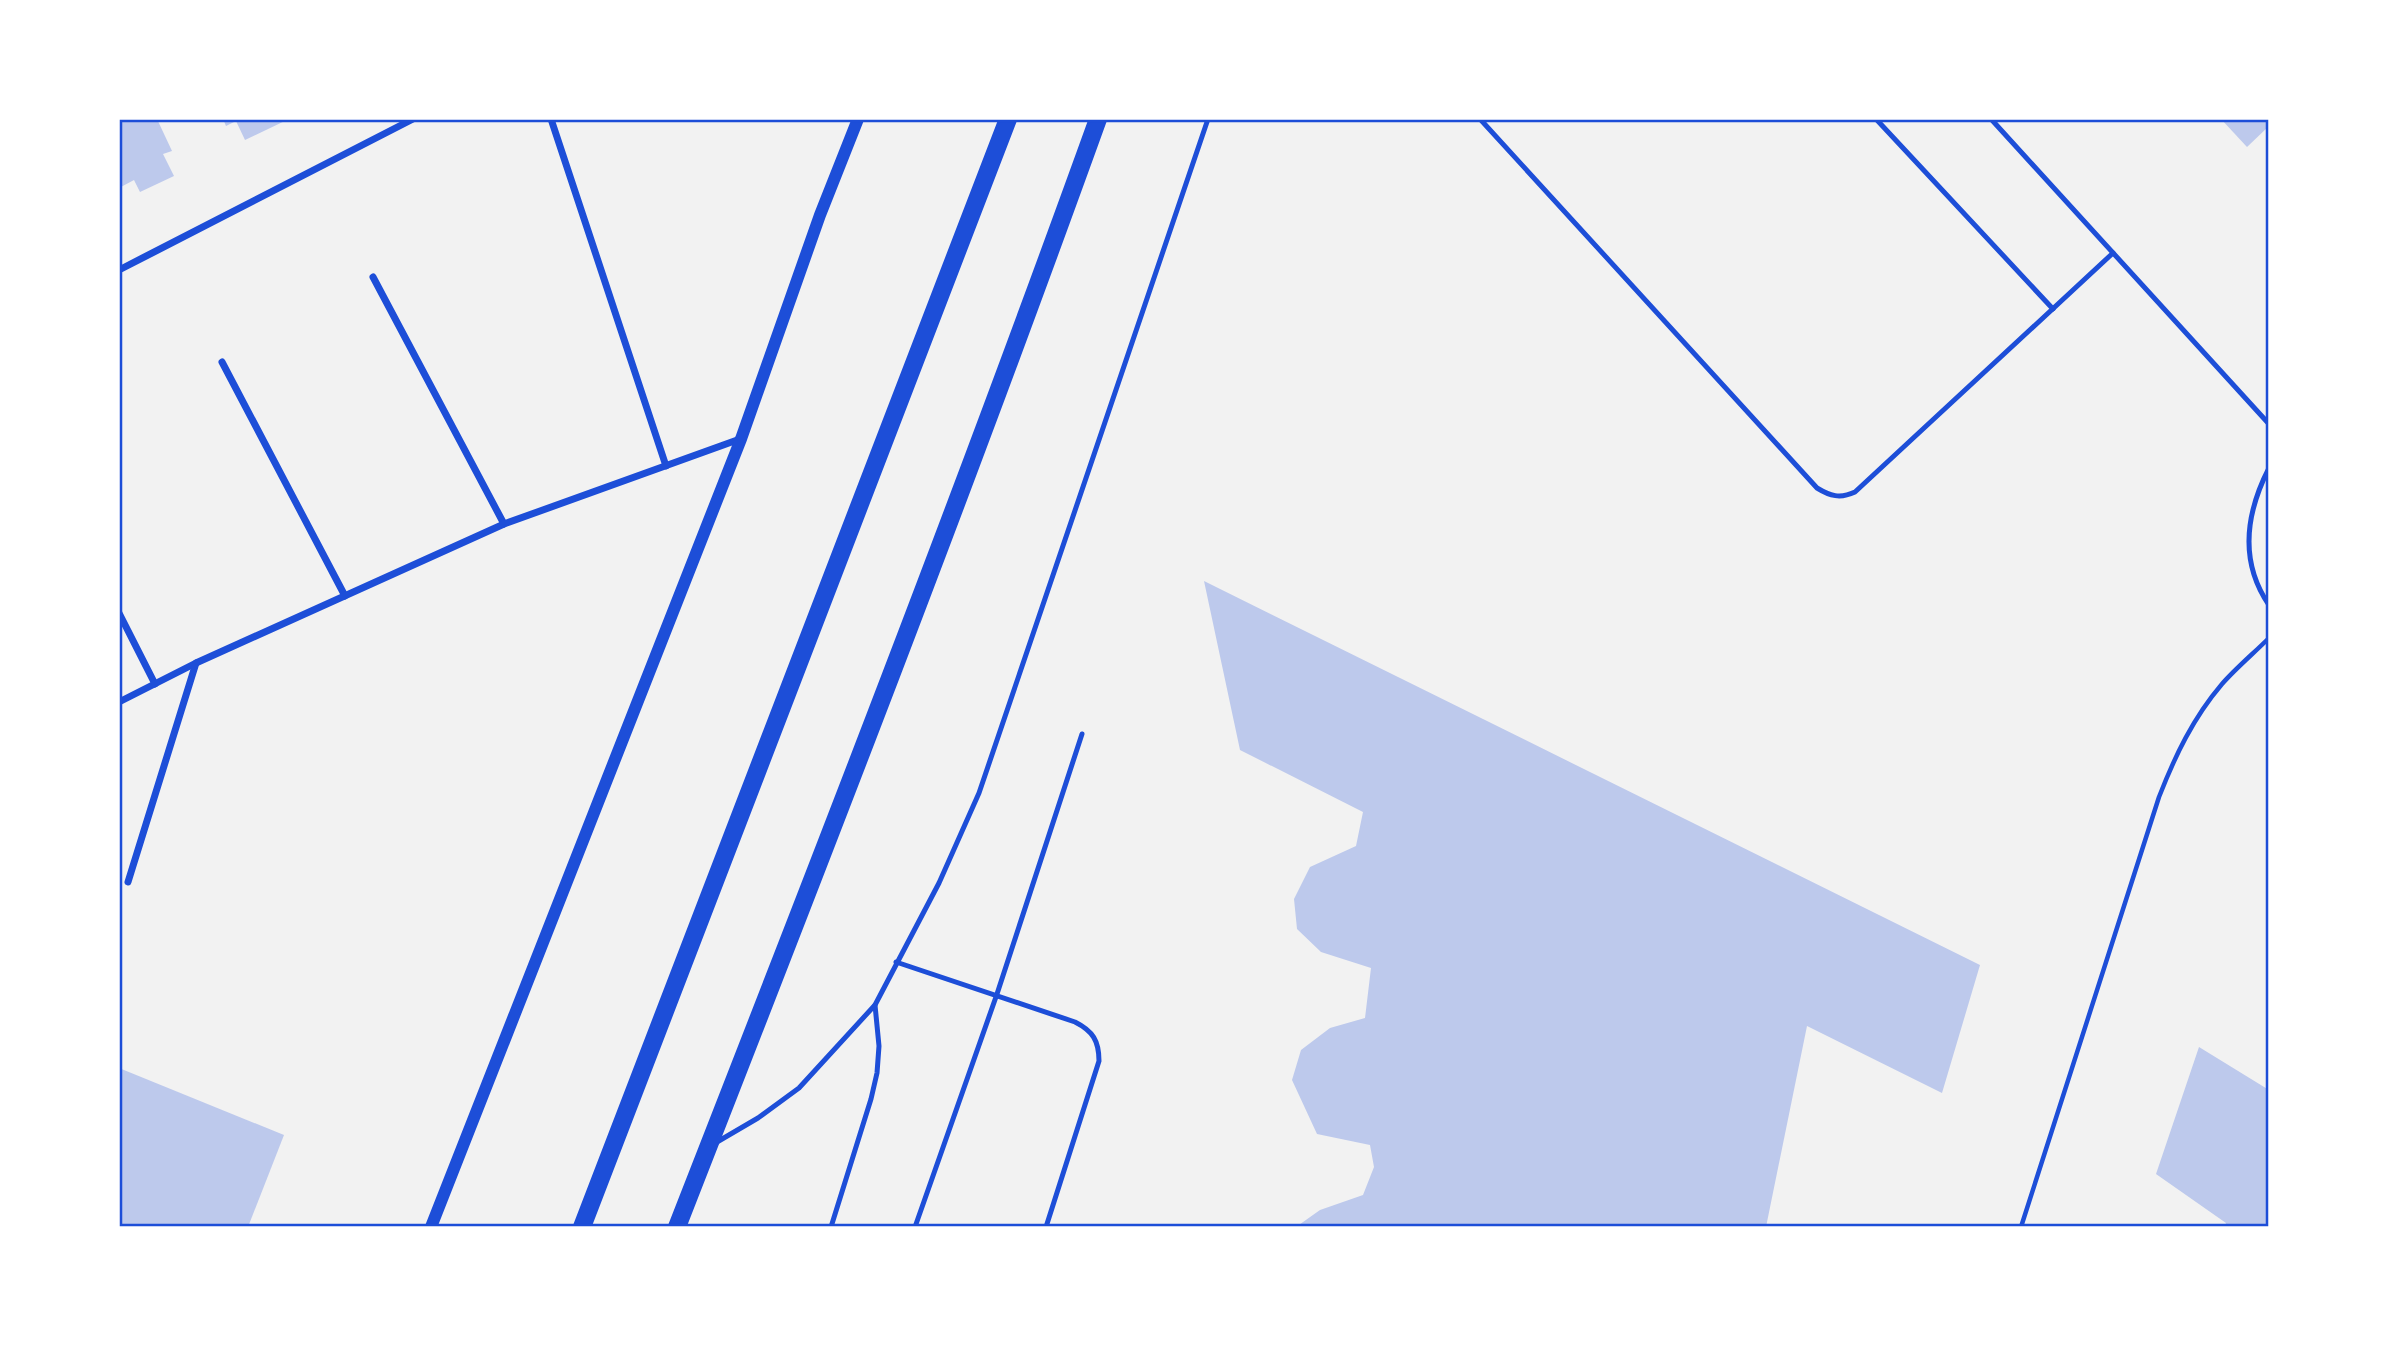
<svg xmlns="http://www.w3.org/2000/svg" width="2388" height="1346" viewBox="0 0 2388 1346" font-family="'Alegreya Sans',sans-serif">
<rect width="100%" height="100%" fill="#f2f2f2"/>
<g fill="#bdc9ec">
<path d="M119,119H157L172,151L163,154L174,176L140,192L134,180L119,188Z"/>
<path d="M223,119H289L245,140L236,121L226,126Z"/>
<path d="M2221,119H2269V126L2247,147Z"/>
<path d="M1204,581L1980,965L1942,1093L1807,1026L1766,1227H1296L1320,1210L1363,1195L1374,1167L1370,1145L1317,1134L1292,1080L1301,1050L1330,1028L1365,1018L1371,968L1321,952L1297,929L1294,899L1310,867L1356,846L1363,812L1240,750Z"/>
<path d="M2199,1047L2269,1090V1227H2225L2226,1223L2156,1174Z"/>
<path d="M119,1068L284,1135L248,1227H119Z"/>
</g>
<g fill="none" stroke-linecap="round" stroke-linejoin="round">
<path stroke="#1d4ed8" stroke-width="4.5" d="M2021,1227L2159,797C2175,756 2193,718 2222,684C2236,668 2254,653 2269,638"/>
<g stroke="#1d4ed8" stroke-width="5">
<path d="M1480,119L1817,488C1830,496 1840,499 1855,492L2113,253"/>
<path d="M1876,119L2053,309"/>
<path d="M1991,119L2269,424"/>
<path d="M2269,468C2246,513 2239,561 2269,605"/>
<path d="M896,962L1075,1022C1093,1031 1099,1041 1099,1061L1046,1227"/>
<path d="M717,1142L758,1118L799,1088L875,1005L939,883L979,793L1208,119"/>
<path d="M831,1227L871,1099L877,1073L879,1046L875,1005"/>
<path d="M915,1227L997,994L1082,734"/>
</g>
<g stroke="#1d4ed8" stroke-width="7">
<path d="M551,119L666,466"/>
<path d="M119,270L413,119"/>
<path d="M373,277L504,524"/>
<path d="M222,362L345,596"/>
<path d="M119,613L155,684"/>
<path d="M119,702L196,663L504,524L740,439"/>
<path d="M128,882L196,663"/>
</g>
<path stroke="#1d4ed8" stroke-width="12" d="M431,1227L741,439L820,215L858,119"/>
<g stroke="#1d4ed8" stroke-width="18">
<path d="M582,1227L1008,119"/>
<path d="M677,1227C821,859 964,491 1098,119"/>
</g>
</g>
<rect width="2388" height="1346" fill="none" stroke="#ffffff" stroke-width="242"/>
<rect x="121" y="121" width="2146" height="1104" fill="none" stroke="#1d4ed8" stroke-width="2.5"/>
</svg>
